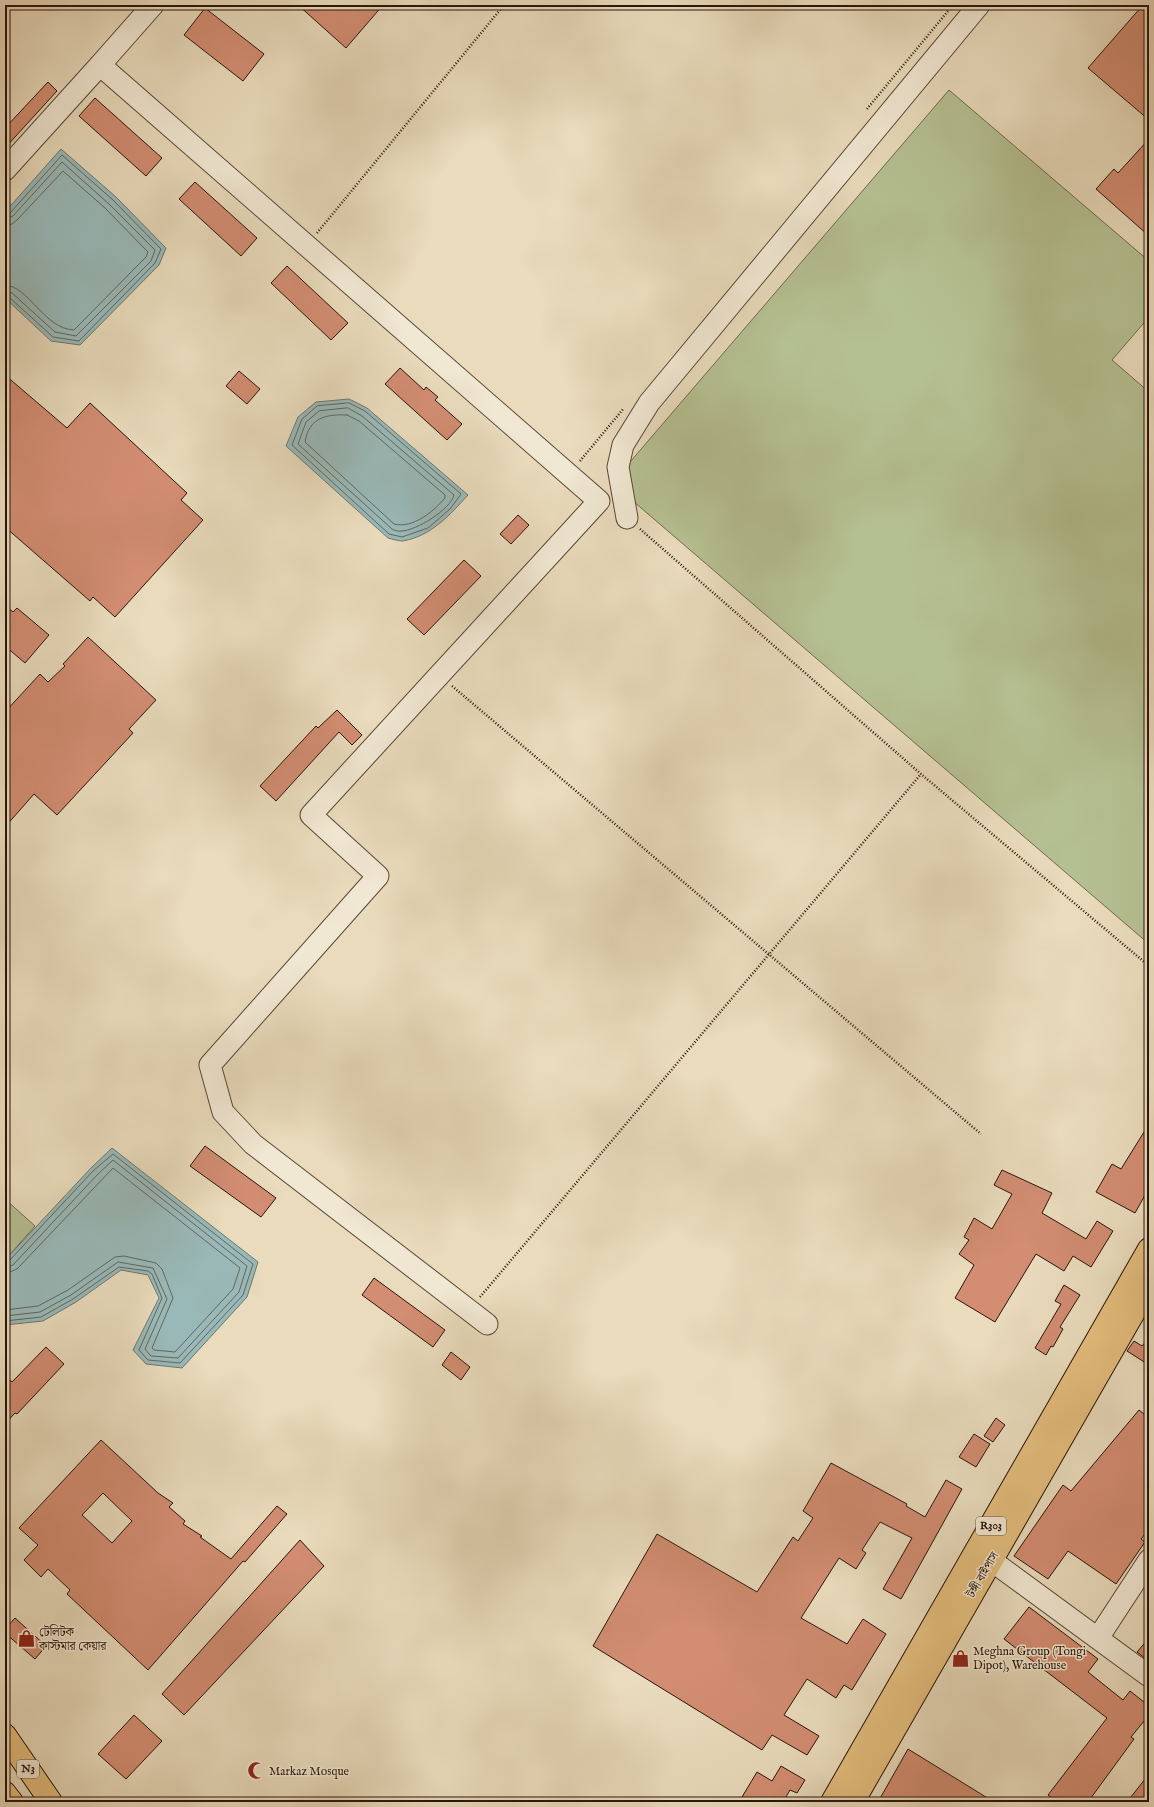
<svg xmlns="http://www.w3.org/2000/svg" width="1154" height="1807" viewBox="0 0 1154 1807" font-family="'IM FELL English','Noto Serif Bengali',serif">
<rect width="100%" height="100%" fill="#e9dbbc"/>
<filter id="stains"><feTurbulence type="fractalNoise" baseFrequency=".005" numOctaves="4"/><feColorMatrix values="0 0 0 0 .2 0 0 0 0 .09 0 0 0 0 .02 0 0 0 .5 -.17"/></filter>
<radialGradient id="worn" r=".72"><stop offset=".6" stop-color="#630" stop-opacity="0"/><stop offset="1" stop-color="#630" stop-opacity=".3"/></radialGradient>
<g fill="#b5c092" stroke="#706a4e">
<path d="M949,90L1149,261V317L1112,360L1149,392V944L612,483Z"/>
<path d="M5,1199L35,1226L5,1260Z"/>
</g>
<g fill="#99b9b8" stroke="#6d7772">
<path d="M61,149L116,197L166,248L159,265L80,345L51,341L5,298V212Z"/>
<path d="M349,399L367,408L468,495C450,515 431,536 403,541C398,541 392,539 388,538L286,446L298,417L316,402Z"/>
<path d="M112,1148L258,1262L247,1297L182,1368L146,1364L133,1350L159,1298L148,1275L121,1270L76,1302L43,1321L5,1325V1260L91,1168Z"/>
</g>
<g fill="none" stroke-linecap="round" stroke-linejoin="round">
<g stroke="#626660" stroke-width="1">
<path d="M5,214L10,213L62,155L113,200L161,249L155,263L79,341L53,337L9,297L5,296"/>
<path d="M5,219L13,216L62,162L109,204L155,250L151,261L76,336L55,332L12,293L5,291"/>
<path d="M5,225L12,224L17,220L63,171L105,208L148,252L146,257L74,330C44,329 29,286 5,285"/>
<path d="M349,403L365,411L461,494L450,509L428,528L402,537L389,534L292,445L302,419L317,406Z"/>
<path d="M348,408L362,416L454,495C451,509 416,531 401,531C398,532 394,530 392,529L298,444L306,422L319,411Z"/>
<path d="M347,415L359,421L445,495V498C434,511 413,529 394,524L305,442C309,418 325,414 347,415Z"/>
<path d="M5,1262L9,1261L93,1171L113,1154L253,1264L243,1295L180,1363L148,1360L139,1350L162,1298L152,1274L148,1271L119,1267L73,1299L41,1317L5,1321"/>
<path d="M5,1268L13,1265L97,1175L113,1160L247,1266L239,1292L178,1358L151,1356L145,1349L167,1299L153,1268L118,1262L71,1295L40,1312L5,1316"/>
<path d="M5,1274L17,1269L113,1168L240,1268L233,1289L175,1352L154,1350L152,1348L173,1298L162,1269L156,1263L124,1256L115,1257L68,1290L38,1306L5,1310"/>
</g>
</g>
<g fill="#d28d72" stroke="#2a1409" fill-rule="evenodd">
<path d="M298,5H383L346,48Z"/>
<path d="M1142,6L1149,12V120L1088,68Z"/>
<path d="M205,8L264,54L243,81L184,35Z"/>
<path d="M48,82L57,91L5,148V128Z"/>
<path d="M95,98L162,158L146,176L79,116Z"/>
<path d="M1149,139V236L1096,189L1114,169L1118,173Z"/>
<path d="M195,182L257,238L241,256L179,199Z"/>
<path d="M287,266L348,323L331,340L271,283Z"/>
<path d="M400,368L424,390L426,387L438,397L435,400L462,424L447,440L385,384Z"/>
<path d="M239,371L260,389L247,404L226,386Z"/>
<path d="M5,375L67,428L90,403L187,493L181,500L203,520L115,617L93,597L90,601L5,527Z"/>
<path d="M518,515L529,525L511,544L500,534Z"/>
<path d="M464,560L481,576L424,635L407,619Z"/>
<path d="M5,605L13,612L17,608L49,635L25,663L5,646Z"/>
<path d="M88,637L156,700L129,729L133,733L57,815L34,794L5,827V712L40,674L48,682L65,666L63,664Z"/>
<path d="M337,710L362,735L352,745L339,732L276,801L260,786L316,726L318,728Z"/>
<path d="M1149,1124V1188L1135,1213L1096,1192L1112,1164L1121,1169Z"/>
<path d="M205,1146L276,1198L261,1217L190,1166Z"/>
<path d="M1002,1170L1052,1193L1042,1213L1086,1239L1097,1221L1113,1231L1091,1267L1073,1256L1064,1271L1036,1254L995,1322L955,1298L974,1265L959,1254L969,1240L964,1237L974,1218L992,1229L1012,1194L994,1185Z"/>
<path d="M374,1278L445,1330L433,1347L362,1295Z"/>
<path d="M1064,1285L1080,1295L1060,1327L1063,1329L1053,1347L1051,1346L1046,1355L1035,1348L1061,1304L1055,1301Z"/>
<path d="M1149,1338V1365L1127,1351L1134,1341L1142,1346Z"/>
<path d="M46,1347L64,1364L17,1414L15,1413L5,1424V1375L12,1382Z"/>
<path d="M451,1352L470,1367L461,1380L442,1365Z"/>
<path d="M1139,1410L1149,1418V1529L1141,1539L1145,1542L1116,1584L1068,1551L1048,1579L1014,1556L1063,1485L1071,1491Z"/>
<path d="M996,1418L1005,1425L993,1442L984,1436Z"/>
<path d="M974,1434L990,1444L976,1467L959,1457Z"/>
<path d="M101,1440L158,1493L173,1503L169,1507L185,1521L183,1524L202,1536L200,1537L231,1559L277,1506L287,1514L245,1562L243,1561L148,1670L67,1594L70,1590L48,1569L41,1577L24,1560L38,1545L19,1528ZM103,1493L132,1521L112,1543L82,1515Z"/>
<path d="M831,1463L907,1504L906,1506L925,1517L946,1480L962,1489L901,1599L883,1589L912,1538L880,1522L862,1550L866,1553L856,1569L839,1558L801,1618L847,1644L863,1619L886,1634L852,1690L844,1685L836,1698L807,1679L784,1715L819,1736L807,1755L772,1735L762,1750L593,1646L657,1534L757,1592L793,1537L798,1541L813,1518L803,1511Z"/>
<path d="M300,1540L324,1566L184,1715L162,1694Z"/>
<path d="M1029,1607L1098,1659L1088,1672L1123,1700L1130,1691L1149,1706V1715L1131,1737L1134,1739L1088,1802H1057L1048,1795L1107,1718L1004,1639Z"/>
<path d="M15,1618L46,1646L35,1659L5,1633V1629Z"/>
<path d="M1149,1638V1661L1137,1652Z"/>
<path d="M134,1715L162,1741L126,1779L98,1754Z"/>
<path d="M908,1749L994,1802H878Z"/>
<path d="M781,1766L805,1780L797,1793L790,1790L783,1802H739L757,1772L772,1781Z"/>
<path d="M1149,1774V1802H1127Z"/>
</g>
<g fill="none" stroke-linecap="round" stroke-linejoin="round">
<defs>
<g id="minor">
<path d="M100,65L153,5"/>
<path d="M5,170L100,65L599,501L311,815L378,876L210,1065L223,1112L253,1144L487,1324"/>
<path d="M627,518L618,467L623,445L649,403L979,5"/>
<path d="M992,1561L1149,1676"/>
<path d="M1098,1638L1149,1560"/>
</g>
<g id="major">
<path d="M832,1802L1149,1249"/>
<path d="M853,1802L1149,1286"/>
</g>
<g id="highway">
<path d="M5,1735L51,1802"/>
<path d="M5,1793L12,1802"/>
</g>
</defs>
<use href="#minor" stroke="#5a4636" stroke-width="23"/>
<use href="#major" stroke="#2a1409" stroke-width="24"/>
<use href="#highway" stroke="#2a1409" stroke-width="24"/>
<g stroke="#2a1409" stroke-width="2.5" stroke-dasharray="1 2" stroke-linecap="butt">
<path d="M867,109L953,5"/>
<path d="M317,233L504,5"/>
<path d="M580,461L624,408"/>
<path d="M640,529L921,774L1149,966"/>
<path d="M452,686L981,1134"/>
<path d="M480,1297L921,774"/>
</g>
<use href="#minor" stroke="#f1e8d3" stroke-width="21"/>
<use href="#major" stroke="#e4be7e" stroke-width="22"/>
<use href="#highway" stroke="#e4be7e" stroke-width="22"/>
</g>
<defs>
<symbol id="shop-bare" viewBox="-9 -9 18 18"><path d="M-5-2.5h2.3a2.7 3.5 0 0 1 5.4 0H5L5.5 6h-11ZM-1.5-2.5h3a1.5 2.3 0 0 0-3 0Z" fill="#8f2418" stroke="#f1e8d3" stroke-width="2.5" paint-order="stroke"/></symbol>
<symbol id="mosque-bare" viewBox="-9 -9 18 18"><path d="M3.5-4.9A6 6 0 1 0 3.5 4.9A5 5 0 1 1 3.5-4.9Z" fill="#8f2418" stroke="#f1e8d3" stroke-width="2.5" paint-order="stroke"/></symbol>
</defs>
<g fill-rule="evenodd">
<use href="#shop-bare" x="14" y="1626" width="25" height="25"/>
<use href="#shop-bare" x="948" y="1646" width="25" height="25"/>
<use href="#mosque-bare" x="244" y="1758" width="25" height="25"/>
</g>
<g text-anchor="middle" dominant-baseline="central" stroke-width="3" stroke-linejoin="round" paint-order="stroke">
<g fill="#f1e8d3" stroke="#665446" stroke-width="1">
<rect x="976" y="1517" width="30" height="18" rx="3"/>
<rect x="17" y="1760" width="22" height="18" rx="3"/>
</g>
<g font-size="11" font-weight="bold" fill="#2a1409">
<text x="991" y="1526">R303</text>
<text x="28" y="1769">N3</text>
</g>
<g font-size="12" fill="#2a1409" stroke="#f1e8d3">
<text transform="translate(983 1575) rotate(-60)">টঙ্গী বাইপাস</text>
</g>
<g font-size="12" fill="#2a1409" stroke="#f1e8d3" text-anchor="start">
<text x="39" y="1632">টেলিটক<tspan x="39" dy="14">কাস্টমার কেয়ার</tspan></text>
<text x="973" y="1651">Meghna Group (Tongi<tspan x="973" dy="14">Dipot), Warehouse</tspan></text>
<text x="269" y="1771">Markaz Mosque</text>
</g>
</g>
<rect width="1154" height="1807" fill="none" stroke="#e9dbbc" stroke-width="20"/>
<rect x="6" y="6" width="1142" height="1795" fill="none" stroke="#2a1409" stroke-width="2"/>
<rect x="10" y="10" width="1134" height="1787" fill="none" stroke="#2a1409"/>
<rect width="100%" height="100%" filter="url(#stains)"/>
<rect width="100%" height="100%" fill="url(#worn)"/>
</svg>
